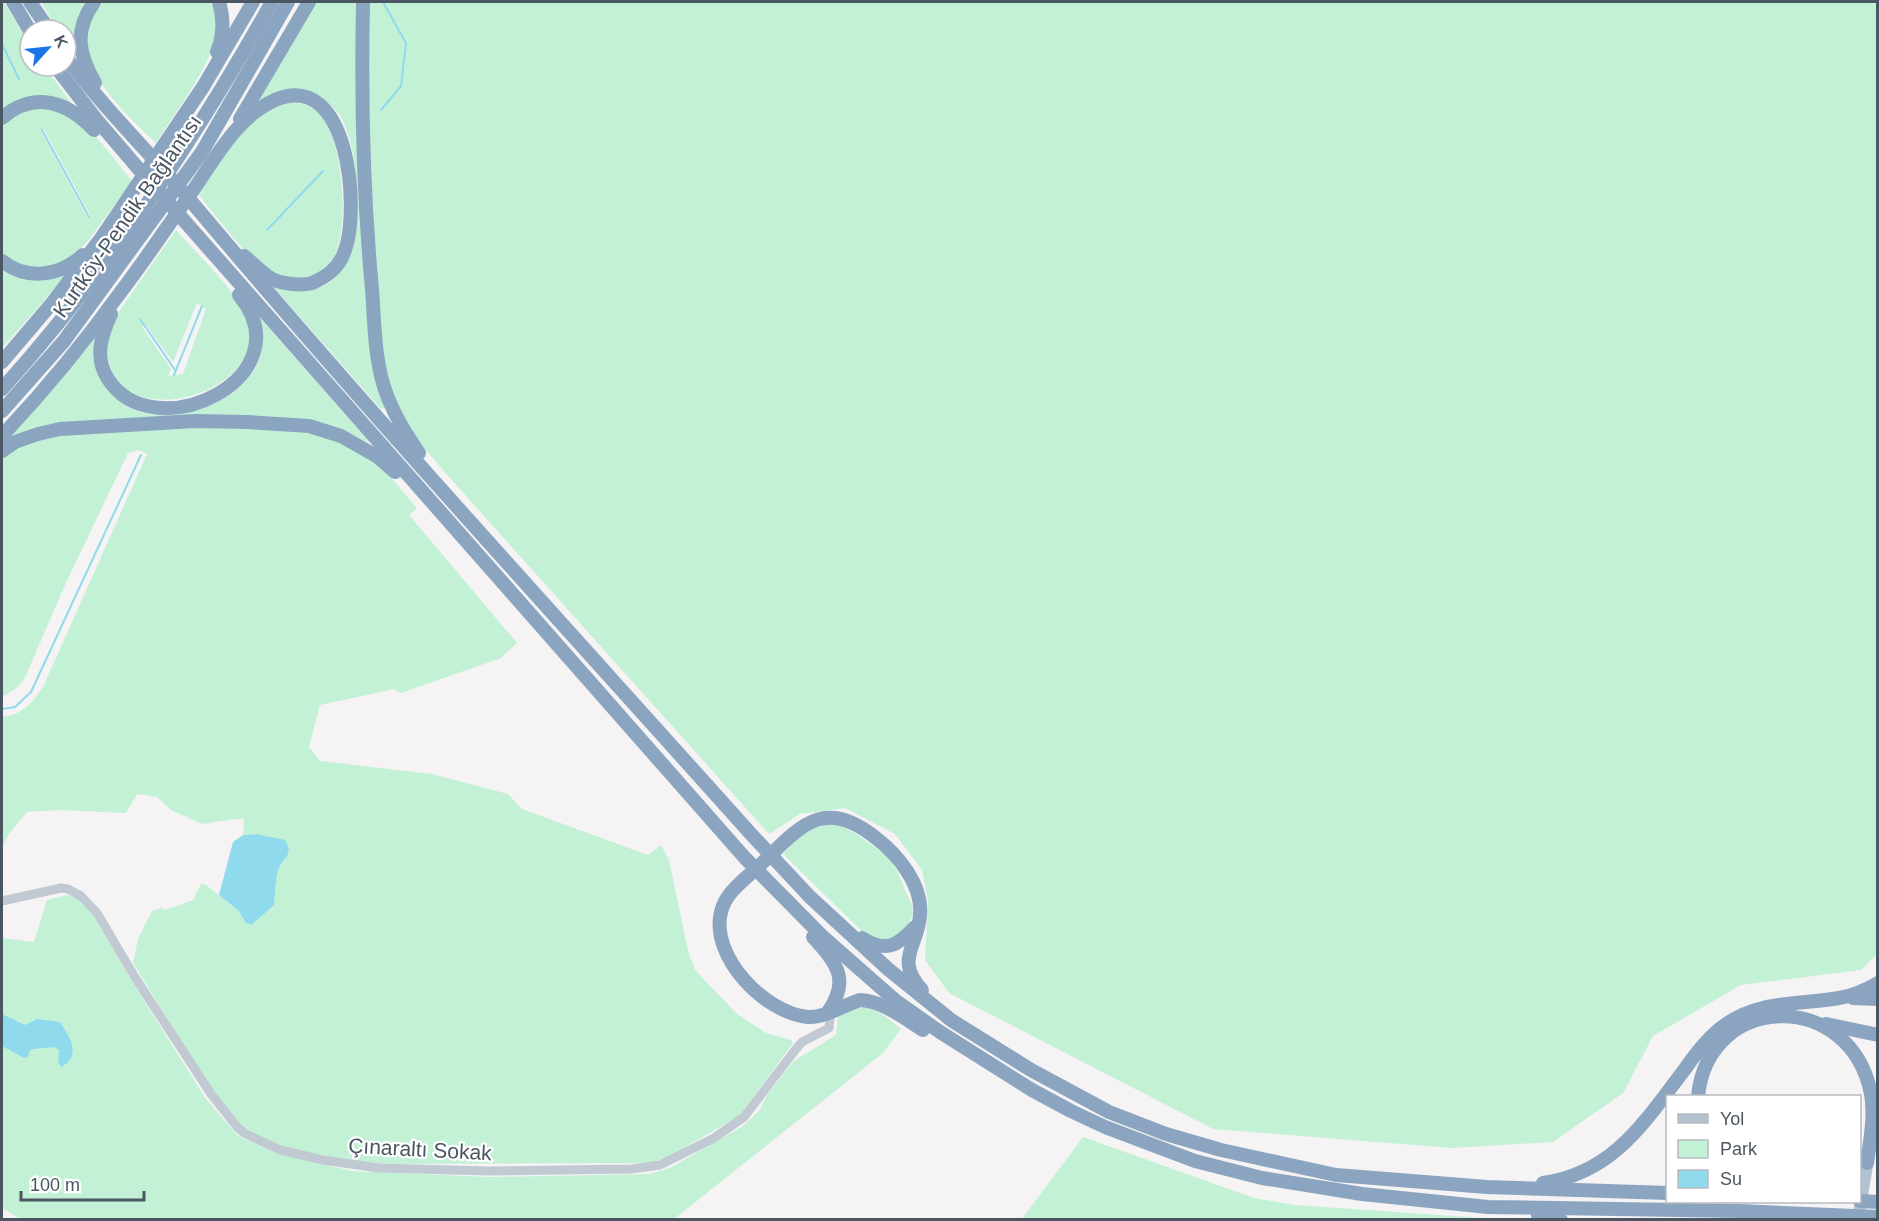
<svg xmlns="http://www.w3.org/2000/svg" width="1879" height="1221" viewBox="0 0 1879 1221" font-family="Helvetica,sans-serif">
<rect width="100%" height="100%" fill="#f5f3f3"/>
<g fill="#c3f1d5" fill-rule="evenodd">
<path d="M2,2H4L30,45V66H44L73,105L2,112Z"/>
<path d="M41,2H87C75,19 75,36 75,56L66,42V30H58Z"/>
<path d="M101,2H211C216,11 219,22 217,33C210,68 175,112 156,143C126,114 67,62 90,16C92,11 98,6 101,2Z"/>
<path d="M314,2H360L359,54L387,407L381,409L272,285C294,288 315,295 333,280C341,273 350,259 353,249C361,217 358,141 339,114C331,104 318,94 305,91C289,87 272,95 257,101Z"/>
<path d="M369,2H1877V954L1861,970L1741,985L1653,1036L1623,1093L1553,1142L1452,1148L1213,1129L949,993L925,960L928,901L922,870L895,834L845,808L800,814L769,834L442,469C426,449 406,429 397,406C379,363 379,316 376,271C370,181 366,92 369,2Z"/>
<path d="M290,102C298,103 309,105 316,110C344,132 352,237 330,264C324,271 315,275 306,277C298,279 283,279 275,275C250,263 217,217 199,195C213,174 242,123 262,111C270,106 282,105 290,102Z"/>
<path d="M41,106C49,108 60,109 68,113C92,126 114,160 132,181L87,242L69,260L57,266L29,269L2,255V125L15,113ZM44,129L90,215L88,219L41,131Z"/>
<path d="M176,230C201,259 239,291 250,327C251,332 250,336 250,341C243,396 134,426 111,369C108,360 105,347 107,338C111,321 124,304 134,290C148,270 162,250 176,230ZM197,303L206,309L183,374L168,376L171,369L142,327L146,325L173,362Z"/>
<path d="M2,269C23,284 46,282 69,272L2,348Z"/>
<path d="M259,317L370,443L340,429L308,422L68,423L2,444L99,330C97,336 94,342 93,348C90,376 117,408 143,413C186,422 248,400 261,354C264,341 262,330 259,317Z"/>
<path d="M200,426C251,428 307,424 355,447C379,459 400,489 417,508L409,515L517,643L501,658L401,693L394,689L320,705L309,747L320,761L432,774L508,794L522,809L648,855L661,845L669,860L688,951L695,970L737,1014L766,1033L791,1040L793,1043L740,1115L667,1158L647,1163L383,1164L352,1161L279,1146L243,1128L211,1089L133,963L138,939L152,911L161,908L165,910L193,900L201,884L206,885L239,911L245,921L278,870L281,861L287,857L256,834L243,835L244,819H235L202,824L171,810L157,797L137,794L126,813L59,810L27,812L9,834L4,844L2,843V717C22,715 32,703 43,687L147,454L138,450L128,453L64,587L24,680L14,690L2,697V457C36,432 76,433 117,431C144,429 172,428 200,426Z"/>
<path d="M828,824L840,826L855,833L887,856L897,871L912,906L913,913L906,931L887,941L868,937L783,854C802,835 801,831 828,824Z"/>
<path d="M67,895L77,898L92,914L134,985L206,1099L238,1136L276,1153L352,1171L489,1177L649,1174L670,1168L743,1126L759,1111L767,1095L794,1061L836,1035L838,1017C868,999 877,1010 901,1029L883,1053L674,1219L22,1220L2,1208V938L34,942L47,900Z"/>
<path d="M1083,1137L1254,1198L1295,1205L1497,1219H1022Z"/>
</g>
<g fill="#90daee">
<path d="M256,834L285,840L289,848L287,857C274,866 276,890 274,905L251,925L245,922L239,911L219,895L233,842L243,835Z"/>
<path d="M2,1008L4,1015L25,1025L37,1019L60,1022C69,1036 83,1055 61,1067L58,1061L59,1050L54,1047L33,1049L30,1050L28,1057L24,1058L2,1046Z"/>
</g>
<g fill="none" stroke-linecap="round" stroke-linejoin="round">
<g stroke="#90daee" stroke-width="2">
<path d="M2,44L19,79"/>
<path d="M381,110L401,86L406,43L383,2"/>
<path d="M42,130L89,217"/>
<path d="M267,230L323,171"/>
<path d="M140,319L175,370"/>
<path d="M174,375L202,306"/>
<path d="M2,709L15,707L31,692L141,455"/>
</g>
<path stroke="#c1cad2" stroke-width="9" d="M2,901L61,888L68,889L81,896L97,913L136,979L211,1094L238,1128L244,1133L280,1150L323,1160L379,1168L488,1171L631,1169L660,1165L714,1138L744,1117L796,1049L802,1042L829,1028L830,1019L828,1012"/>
<path stroke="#b3c2d1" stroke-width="12" d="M1858,1220L1869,1153"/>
<g stroke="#8ba5c1" stroke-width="14">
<path d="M13,2L30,31"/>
<path d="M30,2L49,30"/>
<path d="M94,2C74,31 78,53 95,83"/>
<path d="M363,2C361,97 363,194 372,289C374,315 374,341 379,366C384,398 401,427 419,453"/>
<path d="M217,52C224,35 224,19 219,2"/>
<path d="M66,57C105,110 153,156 195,206C375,420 564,625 750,833L810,897L888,969L951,1020L1031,1070L1109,1112L1166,1134L1221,1150L1336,1175L1487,1187L1668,1193"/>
<path d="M55,66L96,119L137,167L745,858L822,936L855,965L896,1001L940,1032L1032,1090L1071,1111L1105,1127L1195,1161L1262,1178L1362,1194L1488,1207L1739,1211L1878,1217"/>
<path d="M2,118C34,90 68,102 94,130"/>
<path d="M240,119L309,2"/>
<path d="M2,261C27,281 60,276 83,255"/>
<path d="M111,314C101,336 94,357 108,379C154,451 307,377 239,295"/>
<path d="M2,362L53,302L102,237L203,87L253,2"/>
<path d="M2,389C107,273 195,139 272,2"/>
<path d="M2,411L64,341L202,152L288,2"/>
<path d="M2,436C44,391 84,343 120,293C146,259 169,224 194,189C216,157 238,116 275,100C349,68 361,210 344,253C338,269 326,277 312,283C301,286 282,284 272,279C262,273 253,263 244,256"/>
<path d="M2,451L15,442L38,434L60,429L195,421L248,422L309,426L341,436L378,457L395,472"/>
<path d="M813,937C836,963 851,979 828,1012"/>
<path d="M862,938C885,953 898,946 915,927"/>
<path d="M922,990C894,959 918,947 920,915C923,885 898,855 876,838C822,794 798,829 758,867C745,879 725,893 721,912C710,957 765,1013 808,1017C825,1018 844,1005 860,1000C883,1001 904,1018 923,1030"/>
<path d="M1853,998L1878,999"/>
<path d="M1826,1024L1878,1035"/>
<path d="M1698,1096C1709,991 1851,989 1871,1094C1875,1117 1870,1141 1867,1163"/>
<path d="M1543,1183C1614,1173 1645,1121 1685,1069C1696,1053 1709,1036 1725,1025C1759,1000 1800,1005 1839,998C1853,996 1866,990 1878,983"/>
<path d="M1860,1201L1878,1202"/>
<path d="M1538,1215L1561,1220"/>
</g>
</g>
<g text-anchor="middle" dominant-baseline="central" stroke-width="4.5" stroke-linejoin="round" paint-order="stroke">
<g font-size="21" fill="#4a5661" stroke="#fff">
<text transform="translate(127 216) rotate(-55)">Kurtköy-Pendik Bağlantısı</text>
<text transform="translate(420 1149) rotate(3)">Çınaraltı Sokak</text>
</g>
</g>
<rect width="1879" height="1221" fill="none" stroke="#4a5661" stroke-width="6"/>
<rect x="1666" y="1095" width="195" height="108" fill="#ffffff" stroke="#b7bbc0" stroke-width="1.5"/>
<rect x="1678" y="1114" width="30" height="9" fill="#b3c2d1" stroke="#b7bbc0" stroke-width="1.5"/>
<text x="1720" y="1125" font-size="18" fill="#4a5661">Yol</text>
<rect x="1678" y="1140" width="30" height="18" fill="#c3f1d5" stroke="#b7bbc0" stroke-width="1.5"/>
<text x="1720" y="1155" font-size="18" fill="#4a5661">Park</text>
<rect x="1678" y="1170" width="30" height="18" fill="#90daee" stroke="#b7bbc0" stroke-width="1.5"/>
<text x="1720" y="1185" font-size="18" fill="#4a5661">Su</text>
<g transform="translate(48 48) rotate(63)"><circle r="28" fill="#ffffff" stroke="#b7bbc0" stroke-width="1.5"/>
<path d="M0-4.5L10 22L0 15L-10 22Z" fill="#1a73e8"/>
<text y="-9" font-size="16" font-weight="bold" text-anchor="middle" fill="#4a5661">K</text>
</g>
<path d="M21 1191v9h123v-9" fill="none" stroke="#4a5661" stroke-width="3"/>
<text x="30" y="1191" font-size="18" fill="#4a5661" stroke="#ffffff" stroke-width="4.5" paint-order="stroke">100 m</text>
</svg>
